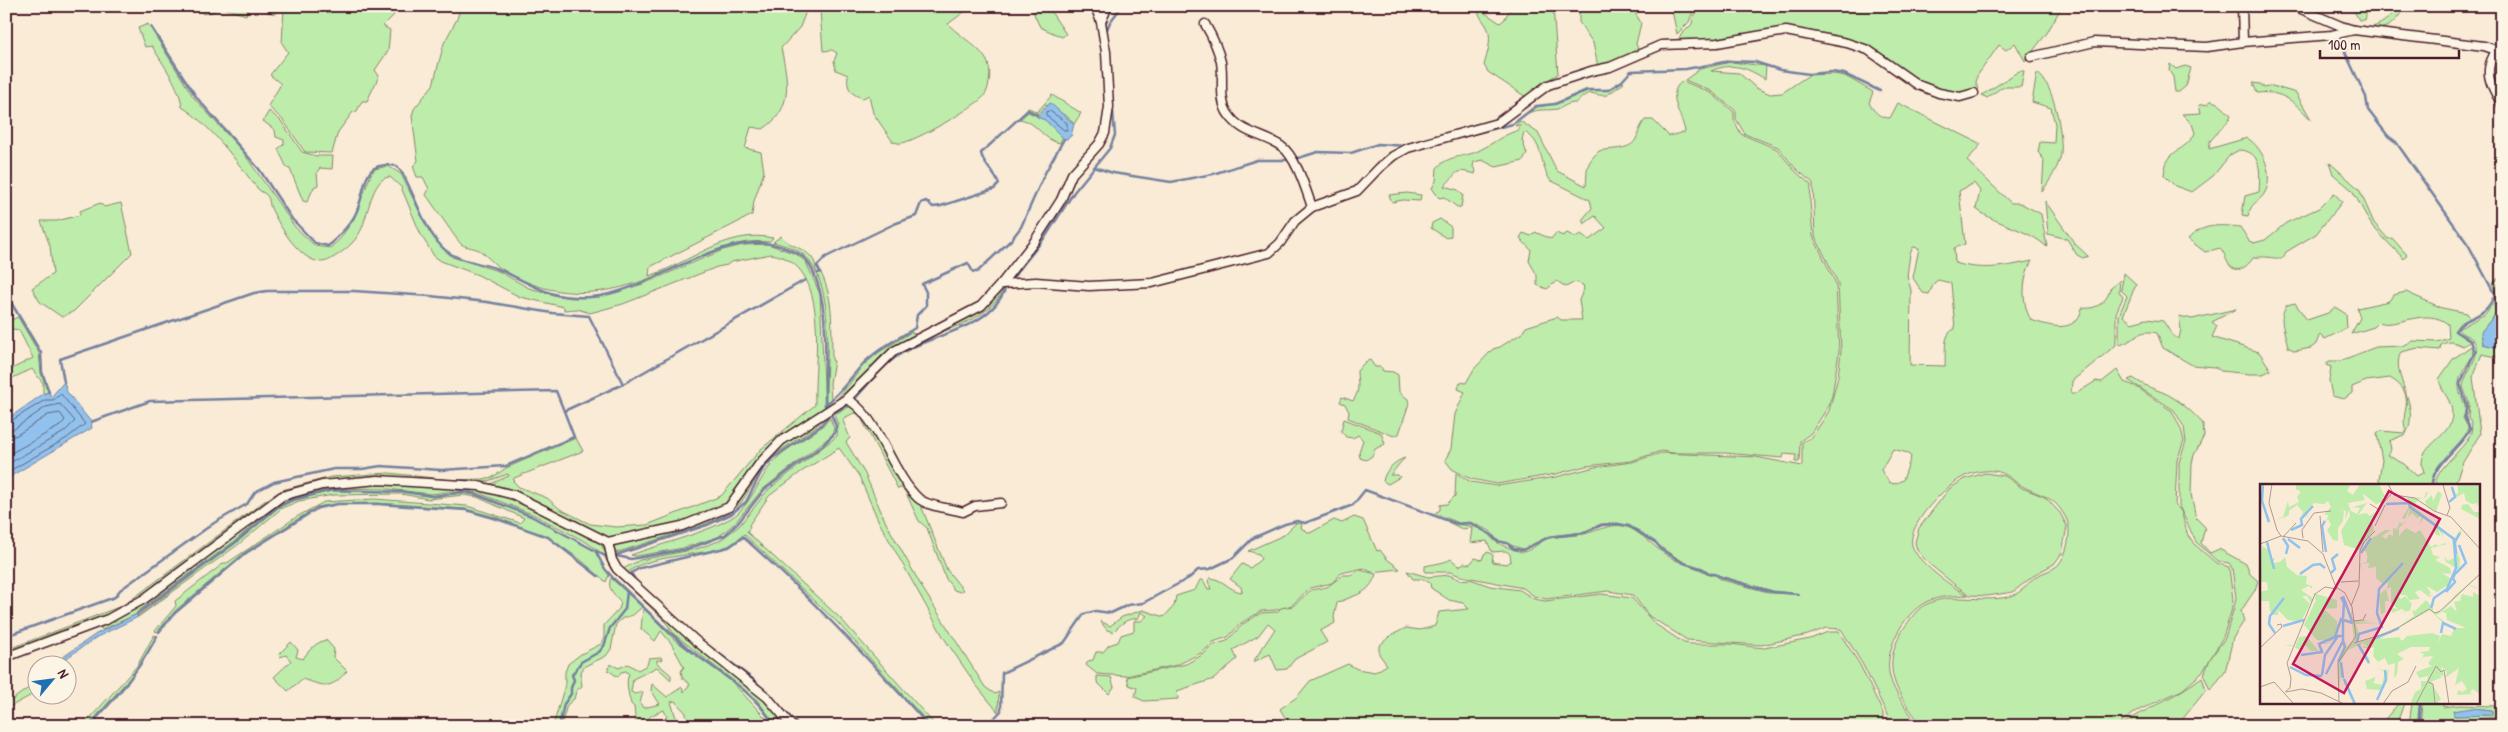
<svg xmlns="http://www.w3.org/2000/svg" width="2508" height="732" viewBox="0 0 2508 732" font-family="'Patrick Hand',sans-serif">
<rect width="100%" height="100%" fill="#f9ebd6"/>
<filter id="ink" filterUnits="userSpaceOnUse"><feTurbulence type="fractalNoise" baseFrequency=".02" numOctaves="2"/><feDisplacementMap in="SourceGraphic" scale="10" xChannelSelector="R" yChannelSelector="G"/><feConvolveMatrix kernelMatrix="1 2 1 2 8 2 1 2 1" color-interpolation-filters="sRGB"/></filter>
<g filter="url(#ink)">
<g fill="#beedab" stroke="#84866b" fill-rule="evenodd">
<path d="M196,6H260L259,9L248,8L246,15L220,7L212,12L203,14Z"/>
<path d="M269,6H395L394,15L383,26L390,30L388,51L375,70L379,76L367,101H362L357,111L353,112L338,132L332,153L305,152L283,120L268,106L281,84L270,75L288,52L282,43L284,8L280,7L276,14L267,12Z"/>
<path d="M461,6H808L800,27L781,48C788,80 794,109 763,129L751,127L745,148L761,152L764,172L754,201L752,215L650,267L649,276C690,263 727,228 773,238L769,242C731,238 698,258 665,272C606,298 551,303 496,265C491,261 487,256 482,252C476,247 467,248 461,244C458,242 431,201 426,195L429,189L423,177H417L413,166L418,161L412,116L414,109L433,85L444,43L457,19Z"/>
<path d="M812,6H972L948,24C960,37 986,50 989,67C991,74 989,90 984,96C977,106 912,143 901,143C898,144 896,142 893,142L873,113L869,95L863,98C851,95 846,88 848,75L836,70L834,61L837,53L832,50L823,51L820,10Z"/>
<path d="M1035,6H1047L1066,34L1062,37L1040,27L1034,14Z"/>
<path d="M1478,6H1484L1485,13L1500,23L1504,20L1512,6H1553L1558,74L1539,85L1526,97L1488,72L1484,65C1487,55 1492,40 1488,29C1484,20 1477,16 1478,6Z"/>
<path d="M1579,6H1634V11L1641,23L1636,44L1638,49L1613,64L1598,67L1593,43L1579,22Z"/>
<path d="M1671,6H1695L1689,22L1677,34Z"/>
<path d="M1700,6H2062L2047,33L2025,61L2015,43L2006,50L1999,45L1977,76L1976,83L1979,89L1960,95L1920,85L1873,51L1781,28L1727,40L1678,41L1680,36L1692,24L1693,18Z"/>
<path d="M2357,6H2368L2365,20H2359L2354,11Z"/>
<path d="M2398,6H2405C2395,24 2387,31 2366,29C2381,25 2389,20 2398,6Z"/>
<path d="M148,24L194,98L243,152L295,227L315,246L330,248L339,240L354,219L371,174L375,169L388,166L401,174L430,233L452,257L498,271L529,288L557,296L599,297L643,284L723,250L743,245L768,244L796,254L806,262L820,294L825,408L771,445L726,505L683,524L611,538L602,536L505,487L488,485L509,476L508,474L482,483L328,482L287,490L257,510L140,599L115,613L55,633L6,653V650L124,605L266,500L282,490L331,477L389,473L451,480L483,479L493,477L506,468L576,438L583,451L514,478L513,481L519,487L547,498L560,509L590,524L616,527L647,525L721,496L761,449L815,405C813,362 833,263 771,254L731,262L727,265L717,267L623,304L590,313L577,309L564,310V307L520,297L478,275L441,261L434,256L421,235L401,187L390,177C372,177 368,216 361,230C355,243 343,252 331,259C307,274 279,226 271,208C269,205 270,200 268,197C266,193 260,192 257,188C237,162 210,124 182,107C180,86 163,65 152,46L145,47L138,28Z"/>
<path d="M1731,62L1766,66L1765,79C1746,67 1732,62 1711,71L1739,73L1756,88L1770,94L1782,93L1809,75L1833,74L1845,76L1873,92L1869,103C1874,112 1880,118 1890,118L1898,103L1981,144L1967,161L2011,203H2020L2041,214L2047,247C2027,228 1998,226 1976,209L1980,191L1974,183L1959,191L1965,244L1954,248L1955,263C1981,271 2005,267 2032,261C2022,277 2021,303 2031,320C2051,327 2077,334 2082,308C2096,310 2107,302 2110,289L2120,280L2119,292L2123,297L2116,313V345L2072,381L2071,393H2077L2096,381L2102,382L2117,370L2124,382L2135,386L2172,411L2181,429L2184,441L2177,460L2175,505L2181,511L2188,536L2194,544L2216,563L2229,567L2233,600L2231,612L2223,637L2202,673L2182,690L2137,711L2116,726H1923C1896,694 1879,667 1904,628C1910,620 1917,608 1927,604C1954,591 1987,605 2014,595C2022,592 2029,581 2037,576C2043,572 2051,571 2057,566C2067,557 2072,531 2067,520C2055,496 2044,497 2024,487C2013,482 2007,472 1994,471C1985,470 1974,472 1965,476C1947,484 1907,524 1912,545C1916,562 1953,588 1968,595C1954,596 1938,596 1926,602C1903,614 1883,651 1890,677C1894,693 1909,713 1920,726H1890L1886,712L1863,665L1841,629L1826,628L1808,635L1761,645L1687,640L1649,616L1633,595L1608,591L1546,599L1534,596L1523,588L1461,576L1450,572H1425V566C1433,564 1445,563 1451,559L1459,566L1464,563L1470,564L1475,558L1482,560L1484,554L1488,552L1493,555L1492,562L1507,564L1511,561L1510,554L1506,551L1492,552L1487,541L1470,543L1472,528L1462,529L1448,522C1459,526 1469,524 1480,529C1487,532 1490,537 1495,541C1498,544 1519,552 1523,552C1532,551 1540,540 1550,538C1561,536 1573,536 1584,534C1602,530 1616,519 1635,531C1647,538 1656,549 1668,556C1682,565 1697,566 1710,575H1715L1722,580L1772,593L1799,594L1773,591L1710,573L1703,568L1684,562L1669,553L1638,530L1618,523L1601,524L1583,532L1549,536L1523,549L1498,541L1490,531L1470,522L1459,523L1435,513L1440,510V505L1447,504L1455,496L1456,473L1471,482L1497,486L1556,477L1595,467L1632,462L1661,453L1756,457L1802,466V442L1812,437L1829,411L1838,377L1841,351L1838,283L1815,236L1813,183L1796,169L1778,147L1745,134L1736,119V111L1711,91L1685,80L1700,69ZM1913,247L1919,248L1913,278L1923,293L1929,294L1934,283L1938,280L1951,283L1955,329C1942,333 1946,354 1945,366L1910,365L1911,290L1907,276L1910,254ZM1893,449L1908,453L1911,457L1903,480L1894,484L1889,482L1881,470Z"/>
<path d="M2170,64L2176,69L2185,66L2191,68L2186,86L2179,92H2175L2173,77L2169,70Z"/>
<path d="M2019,71H2024L2021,87H2002L1987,98L1982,95Z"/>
<path d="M2037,73C2054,83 2063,135 2061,154C2059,167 2049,181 2042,192L2044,160L2038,152L2040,142L2054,143L2055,124L2051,108L2032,102Z"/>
<path d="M1683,81L1711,93L1734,112V120L1741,134L1777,149L1795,171L1811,185L1810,201L1813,236L1836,284L1839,352L1832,396L1826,410L1811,433L1800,441L1799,462H1795L1796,455L1784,454L1783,458L1725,453H1673L1661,451L1631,461L1586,466L1556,474L1497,484L1471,479L1452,469L1445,460L1451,449L1455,414L1465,392L1458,389L1460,382L1466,383L1474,369L1493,349L1500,347L1522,333L1526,327L1557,317L1561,320H1582L1579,300L1584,289L1583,285L1575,282L1566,287L1557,281L1547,289L1537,285V275L1529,261L1531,250L1520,238L1523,233L1531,236L1535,232L1551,239L1556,233L1563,236L1567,233L1575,237L1581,234L1589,240L1606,228L1595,216L1584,224L1582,220L1592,208L1590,200L1550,180C1540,165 1543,140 1524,132L1522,140L1527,154L1523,161L1496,167L1482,160L1474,162L1473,167L1476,171L1475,174C1452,168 1459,173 1444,186L1458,190L1463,195L1461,207H1457L1444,197L1439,198L1432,188L1436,181L1437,168C1449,154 1466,158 1480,150C1494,143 1504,134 1519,130L1520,125L1515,126L1520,121L1538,133L1557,171L1586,186C1588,167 1584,166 1599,151C1611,148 1630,151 1636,139C1639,132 1640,126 1645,120H1653L1669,136L1685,132C1683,116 1664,93 1683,81Z"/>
<path d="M1622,82L1624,83L1607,95C1591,97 1593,86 1576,103C1566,103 1565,107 1557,109C1546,111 1541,108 1528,113L1537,107L1556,104L1588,91L1609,90Z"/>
<path d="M2253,83L2260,84L2265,88L2272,86L2296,93L2312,121C2296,103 2283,90 2257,93Z"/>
<path d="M1052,95L1081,113L1074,124L1068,117L1046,105L1038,114L1027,109L1029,108L1037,112Z"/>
<path d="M2209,101C2217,100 2224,109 2231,115L2228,121L2210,141L2209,149L2247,138C2264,148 2275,177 2264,194C2257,204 2251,202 2248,216L2242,215L2245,196L2259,192C2260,174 2263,151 2239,150L2230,155L2213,176L2192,192L2175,186L2164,175C2166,148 2185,153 2195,133L2192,124L2182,114L2201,113L2199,105L2209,104Z"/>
<path d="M269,111L281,121L302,152L316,156H333L332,169L320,168L317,172L318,185L314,187L307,202L303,201L290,169L287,168L278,149L284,144V140L276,137L275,130L263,121Z"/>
<path d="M1028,112L1045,120L1063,136L1060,143C1043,141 1038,122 1020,119Z"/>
<path d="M2329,162L2359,189L2374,223L2388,239L2392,238L2407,255L2404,259L2372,226L2352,190L2333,174Z"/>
<path d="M1407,193L1421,195L1420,201L1403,200L1392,202L1389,195Z"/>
<path d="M2334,193L2342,202L2316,234L2286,252L2283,258C2272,259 2264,255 2253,258C2247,267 2236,276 2228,263C2225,258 2225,253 2220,248L2205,252L2188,239C2203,223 2221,225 2240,227L2249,241L2254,243L2265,240L2286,223L2319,208Z"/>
<path d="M2045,201L2075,244L2088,256L2083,258L2077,255L2067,239L2048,234Z"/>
<path d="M100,203L104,207L121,203L132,253L74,311L62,317L40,302L32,288L53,274L50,246L41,221H57L80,215V211Z"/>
<path d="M1440,219L1451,227V236L1446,238L1431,228L1432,223Z"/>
<path d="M781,236C790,249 817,248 816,272L817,274L821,273C835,301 831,330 832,360L834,361L830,383L831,399L826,402C825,360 837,289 805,256C797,248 783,245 773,242Z"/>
<path d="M2124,273L2136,284L2123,316L2132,323L2146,319L2163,321L2173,336L2179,339L2181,329L2179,316L2192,319L2236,309L2212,322L2217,326L2212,337L2259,352L2271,370L2263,374H2250L2221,371L2215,367L2192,365L2163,348L2157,333C2136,328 2135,342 2119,345V315L2127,296L2121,290Z"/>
<path d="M2502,274L2495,283L2502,288V306L2481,332L2483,344L2502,349V358L2482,354L2473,377L2480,434L2463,462L2454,486H2435C2435,462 2486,439 2468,418L2469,403L2463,387C2464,373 2483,355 2474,341C2470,335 2462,336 2458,329L2485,314L2498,297L2492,284Z"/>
<path d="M1002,285L1005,286C987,326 941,327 907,348C885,361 868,380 852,400L848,398L891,356L982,308L990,302Z"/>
<path d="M2406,292L2442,308L2467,313L2470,318L2459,324L2454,331L2470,342L2463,346C2454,342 2450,340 2441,345L2440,350L2418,348L2401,352C2389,376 2422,403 2406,434L2389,441L2391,449L2387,455L2404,464L2417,476L2424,472C2413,445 2452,440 2452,414C2452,399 2442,394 2439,379L2453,359L2471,346L2473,354C2469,364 2457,376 2459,388C2461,400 2469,405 2463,418L2468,427C2464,451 2431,461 2431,486H2381L2379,479L2382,460L2377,434L2381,431L2404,433L2406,430C2398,413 2420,395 2390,378L2366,381L2352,387V393L2344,399L2332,396L2329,380L2331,367L2326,365L2329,361H2340L2376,347L2402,346L2413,341L2437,342L2449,338L2448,324C2425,306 2396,329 2379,322L2374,327L2351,334L2360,318L2357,308L2389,301L2393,295Z"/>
<path d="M2295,303L2307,320L2328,313L2335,307L2346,314L2347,328L2325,339L2320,334L2316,344L2311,348L2295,351L2288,347C2285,331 2277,319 2287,305Z"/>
<path d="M18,317L39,353L41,373L48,392L43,394V383L32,369L6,381V372L33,358L19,330L6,328V322Z"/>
<path d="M911,332L916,335L882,355L847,393L834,403L864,365L878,353Z"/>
<path d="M1370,360L1375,367H1381L1383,371L1393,372L1398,375L1399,392L1408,399L1409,403L1399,434L1394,436L1348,418L1349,412L1345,404L1340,402L1342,397L1353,401C1361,389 1357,383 1357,371L1365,362Z"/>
<path d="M2133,378C2143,385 2151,388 2162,392C2177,398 2193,412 2203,424L2204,436L2194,455L2192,463L2191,494L2196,518L2205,527L2201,543L2210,553L2219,549L2246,564L2250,574L2258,581L2255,590L2241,611L2244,621L2233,638L2225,672L2210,690L2204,675L2210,659L2225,638L2233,611L2236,598L2232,568L2229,563L2217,561L2196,542L2179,506V462L2186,442L2184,427L2174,410L2128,380Z"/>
<path d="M846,402L849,403L830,413L814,428L774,455L766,463L741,503L729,513L706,524L612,554L613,547L616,545C649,535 698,531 726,512C744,499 751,477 765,460C787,436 818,420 846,402Z"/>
<path d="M851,406L860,410L922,508L947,570L963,590L960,592L954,590L946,579L927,528L919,521L905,491L901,488L898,489L859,414L854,413L844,418L843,421L850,438L846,442L865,474L886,523L923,589L985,687L995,694L999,692L998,712L976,685L944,638L879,522L859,476L839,448L801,472L769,496L749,525L750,527L747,532L841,619L936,726H931L838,623L744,534C739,538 734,543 728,546C704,556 641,555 627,574L701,642L757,683L798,726H794L621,570L640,560L696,549L719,541L739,526L768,490L837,436L838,425L834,414Z"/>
<path d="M830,418L834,428L832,435L762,490L734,524L718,537L683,548L637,556L631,555C657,545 720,529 738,513C755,497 761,473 778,457C794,442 816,435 830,418Z"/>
<path d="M1344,419L1381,433L1385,444L1375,449L1372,456L1366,460L1360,458L1359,452L1363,440L1358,435L1353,438L1346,437L1341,431Z"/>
<path d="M1405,458C1399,463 1396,469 1390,475H1398L1400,477L1388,484L1383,481C1385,470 1395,461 1405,458Z"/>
<path d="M1985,473L2005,476L2022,488L2045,497L2060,513L2067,526L2062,553L2054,564L2037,573L2013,592L1987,596L1970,595L1955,585L1928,563L1917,550L1915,542L1919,528L1949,489L1965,479Z"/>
<path d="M388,485L473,488L502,495L527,504L599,541L612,564L765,699L790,726H777L757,700L674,634L664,620L612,571L603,554L586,542L532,514L481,494L463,490L431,494L387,489L334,488L293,498L270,510L235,541L137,612V614L102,630L100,625L136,608L276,503C312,486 349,486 388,485Z"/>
<path d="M332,491L404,492L433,497L462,493L475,495L531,516L595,551L609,575L606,582L581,560L548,537L495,517L465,509L377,503L336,504L317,507L244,553L175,611L157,632L155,631L176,606L175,601L224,563H227L298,516L324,502L374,499L467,506L520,523L524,518L477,497L463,495L429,499L401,494L333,495L299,501L282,508L239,544L138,617V616L236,543L278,508L292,501Z"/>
<path d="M1354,517L1363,520L1377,551L1380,550L1387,559L1400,569L1371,572L1364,568L1341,573L1332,583L1310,588L1292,605L1276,610L1261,611L1241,623L1228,637L1213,642L1203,652L1177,665L1126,676L1097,674L1086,665L1088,661L1093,660L1096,652H1103L1109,645L1118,642L1121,635L1134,631V621H1141L1147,616L1141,612L1138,619C1127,617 1120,625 1113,632L1107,630L1100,621L1110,626L1122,617L1143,610L1164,617L1174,606L1176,596L1195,590L1200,580H1203L1208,589H1211L1208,581L1210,578C1224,579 1229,591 1242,592L1241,587L1230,579L1242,564L1250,568L1261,559L1259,554L1248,551L1284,535L1296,523L1302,524L1301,528L1310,533L1334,520L1342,523Z"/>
<path d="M1360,570L1376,574C1369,595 1356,594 1337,603L1334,617L1335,623L1320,631L1327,642L1295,659L1287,669L1277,670L1270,654L1253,662L1275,629L1268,623L1258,636L1233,650L1237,659L1214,679L1177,691L1178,699L1144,701L1135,697L1137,688L1129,685L1127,677L1186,664L1204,654L1213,645L1227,641L1243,624L1254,617L1261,613L1277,612L1281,608L1293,606L1311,590L1327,587L1343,575H1350Z"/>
<path d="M1407,571L1428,577L1449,575L1461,580L1470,579L1490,586L1520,590L1534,599L1545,601L1601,594L1632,598L1655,624L1684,643L1691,644H1730L1764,648L1810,639L1828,632H1839L1860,665L1883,713V721L1887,726H1420L1419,724L1407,726H1290L1280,709L1297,697L1310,681L1348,664L1357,669L1375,672L1387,665L1379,654V646L1390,636L1406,628L1420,630L1435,626L1439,612L1469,609L1463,603L1449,600L1431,588L1430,583L1423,579H1413Z"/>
<path d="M611,578L642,607L633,615L623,618L616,624L611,649L606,656L585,666L580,673L582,686L576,691L574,699L567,705L561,726H553L565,685V672L568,664L581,654L601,644L604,639V625L619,609L621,603C616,594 606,590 611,578Z"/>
<path d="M643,608L675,640L732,682L773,726H687L686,713L675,701L671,702L677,721L674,725H664L663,721L667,717L664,710L652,715L641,726L636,724L634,707L631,704C629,696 625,682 629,674L626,671L621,672L618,677L608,670L610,664L619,668L628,664L638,670L647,665L649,658L661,657L662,660H657V663L671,675V680L657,667L633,679L631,692L635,694L643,692L640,703L643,708L660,704L651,690L652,684L667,697L682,687L684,692L690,684L683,679L681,671L684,667L671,643L661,631L655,641L641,629Z"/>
<path d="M154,635L156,636L140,666L88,726H83L137,666Z"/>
<path d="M326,640L334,649L333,657L347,671C329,691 326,686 302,679L288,691L274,677L291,661L286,655L280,657L278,655L291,642L298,650L296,657L303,659C308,651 316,642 326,640Z"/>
<path d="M1097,676L1111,677L1114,687L1109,694L1097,682Z"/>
<path d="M2202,677L2206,690L2177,726H2120C2146,708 2176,697 2202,677Z"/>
<path d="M37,682V692L6,709V704Z"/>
<path d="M2399,703H2404L2396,726H2379Z"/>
<path d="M2412,703H2419L2420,710L2417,726H2410L2409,724Z"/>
<path d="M2422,703H2443V707L2459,705L2496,706L2497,717L2455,721L2452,726H2447L2449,720L2436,724L2438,726H2420ZM2472,708L2492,710V715L2454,716Z"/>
</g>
<g fill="#91c2ed" stroke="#75819f">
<path d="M1050,103L1074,124L1071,136L1067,139H1064L1045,120L1037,117Z"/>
<path d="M2502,306V349L2483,344L2481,332Z"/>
<path d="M64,382L67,392L91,422L92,428L6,479V420L43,394L49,392L51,397Z"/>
<path d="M137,614L138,617L97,637L58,664H53L96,634Z"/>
<path d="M2472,708L2492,710V715L2454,716L2453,711Z"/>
</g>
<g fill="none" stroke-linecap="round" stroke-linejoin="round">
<g stroke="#666079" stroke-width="1">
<path d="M1050,111L1067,123V130H1064L1046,115V112Z"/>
<path d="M6,424L45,400H53L61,394L85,424L67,438L6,473"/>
<path d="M6,430L14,429L46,407L60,404L75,421L64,432L6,465"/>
<path d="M6,438L17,435L48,415L60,413L65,420L60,426L6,456"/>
</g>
<g stroke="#75819f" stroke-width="2.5">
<path d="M151,27L197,98L259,169L292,219L315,243L328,246L332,243C340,234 350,225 355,215C368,191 358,159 397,166L403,174C416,198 423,227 442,247C456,262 480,262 498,269C533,284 548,300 591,297C654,292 727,222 788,249C795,252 802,254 807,261C832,297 824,361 825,405"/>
<path d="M1106,32L1110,22L1122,6"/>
<path d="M2344,42L2345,52L2366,97L2368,110L2388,136L2396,142L2469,246L2495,295C2483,322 2468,313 2455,331L2471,341L2475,352L2460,384L2467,405L2465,418L2470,429C2461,448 2432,463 2432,486"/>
<path d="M1110,55L1111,71"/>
<path d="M1452,139L1513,124L1536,106L1555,104L1587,90H1608L1622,81L1631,71L1686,69L1730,61L1755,62L1780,70L1809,74L1832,72L1844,74L1880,91"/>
<path d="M1416,149L1440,143"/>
<path d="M1295,159L1318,152L1351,153L1378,144L1406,146"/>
<path d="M1094,167L1113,173L1171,182L1213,174L1257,160H1288"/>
<path d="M818,273L820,272L817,266L826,257L894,224L916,216L921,203L926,201L933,207L941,206L994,189L999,184C995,172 983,165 981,153L1028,110L1037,115"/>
<path d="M1011,280L1046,236L1074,192L1110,148L1115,135L1112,99"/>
<path d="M6,294L41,353L42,372L49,392"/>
<path d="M64,382L60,359L254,293L267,291H354L430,296L487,302L552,313L589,316L623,384"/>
<path d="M855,399C869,383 884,364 902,353C936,332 990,330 1006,287"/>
<path d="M825,405C841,393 850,378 863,364C878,349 897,339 915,328L917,315L926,306V292L922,284L968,263L973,272H977L1011,240L1021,227L1045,173L1064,139"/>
<path d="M91,422L150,401L556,391L564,411L623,384L805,280"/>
<path d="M596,552L605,569L614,579C639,602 663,628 690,650C719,673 756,692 774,726"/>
<path d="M616,555L707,525L731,514L746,502L762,471L773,458L819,427L831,414L850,404"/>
<path d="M617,556L631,559L688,549L725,535L738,523L764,490L823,445L835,433L836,426L831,414"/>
<path d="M637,583L631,573L640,568L729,547L743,537C810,596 870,660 929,726"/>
<path d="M643,588L671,613"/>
<path d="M137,614L236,542L277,507L292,500L332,490L405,492L433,496L463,492L475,494L531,516L605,556"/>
<path d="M159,632L175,613L246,553L318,508L338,504H378L466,510L497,519L548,537L598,576"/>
<path d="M6,636L115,597L120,590L214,523L247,504L255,492L274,482L334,469H362L381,466L441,470L506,466L574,437L564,411"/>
<path d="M701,640L754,680L799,726"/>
<path d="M89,726C117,697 138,672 157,636"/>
<path d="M559,726L564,704L571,694V688L574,680L572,675L581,662L599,652L604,646L610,628L625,609L627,591"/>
<path d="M987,726L1001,711L1002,673L1064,643L1084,614L1096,611L1111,613L1128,605L1143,603L1189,578L1198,570L1210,569L1233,558L1253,538L1285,524L1297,521L1305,523L1353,505L1365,490L1449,521L1458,524L1470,523L1490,534L1497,541L1507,543L1514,549L1523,550L1549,537L1583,533L1602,525L1618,524L1629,526L1656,543L1662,550L1684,563L1703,569L1710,574H1715L1723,578L1773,592L1797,594"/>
<path d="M2418,726L2420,703"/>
</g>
<defs>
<g id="street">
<path d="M1095,6L1101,22"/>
<path d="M2242,6L2243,42"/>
<path d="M2294,6L2341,26L2354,30L2484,46L2496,50"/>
<path d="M1205,24C1212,36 1218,48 1221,62C1224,79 1218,101 1229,115C1242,134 1263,134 1281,146C1296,156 1306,190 1312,207"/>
<path d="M2502,42C2482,69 2487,78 2502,105"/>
<path d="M2031,57L2094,42L2207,47L2243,42L2332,35L2354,30"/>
<path d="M1001,284L1036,282L1089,286L1152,283L1269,253L1280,243L1295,221L1312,207L1357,191L1379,168L1393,156L1408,148L1497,123L1548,85L1591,71L1610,67L1661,45L1717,43L1786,31L1847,43L1868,50L1918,85L1939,93L1960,97L1974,93"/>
<path d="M846,399C877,412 891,473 918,498C928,507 950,508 963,512L975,506L1001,503"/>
<path d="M608,542L612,560L617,569L696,641L767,697L792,726"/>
<path d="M6,657L108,619L144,599L282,496L322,485L378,480L479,486L514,495L608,542L682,526L729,507L760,463L781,441L846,399L894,351L981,306L1001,284L1034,242L1061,200L1072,174L1099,144L1105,133L1109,107L1106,52L1101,22L1108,6"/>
</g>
</defs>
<use href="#street" stroke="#4a1f2b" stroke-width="11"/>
<use href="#street" stroke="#fcf5e5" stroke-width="8"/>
</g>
</g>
<g transform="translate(2260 484)">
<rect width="220" height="220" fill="#f9ebd6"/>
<path d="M36,0H91L87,7L93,11L100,0H119L126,15L121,12L125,17L116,20L102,9L105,16L88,19L91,27L97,30L100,24L93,23L107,19L98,31L106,29L110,32L117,27L112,37L114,46L100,66L84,61L81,47L90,32L89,26L85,36L86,27L77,25L84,27L83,37L78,44V57L73,56L67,46L71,41L68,35L65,38L69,31H65L66,28L71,23L68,17L64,20L54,19L45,30L49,33L44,31L41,34L43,28L37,21L29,27V31L23,34L17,35L23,33L28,17L29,23L39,18L37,13L41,8L36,5ZM198,0H220V24L218,20L214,24L218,19L212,20L206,17L204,9L195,14L191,4L192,1L193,8L198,10ZM178,7L182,10L176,28L166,21L165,17L172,11L173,17ZM166,8L168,9L165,14L158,15L154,23L175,39L179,35V42L194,55L200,46L202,48L194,59L200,76L199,86L197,84L188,106L174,114V122L183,121L173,122V128H181L185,123L191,117L194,112L220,90L209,101L213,102L220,106L208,101L182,128L176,131L192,144H206L187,136L186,129L182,128L191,122L197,128L194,118L200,117L202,110L213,113V108L220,112V210L213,205L210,208L212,210L197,211L198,206L202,208L207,205L202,197L195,201L199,184L185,194L187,188L181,182L184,192L179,191L182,193L171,198L181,215L176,220H150L155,208L161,205V197H167L168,192L159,194L156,188L172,182L168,180L173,172L163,173L160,178L164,170L159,168L169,167L170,163H151L137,170L144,175L138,178L137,190L134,194L135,179L128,181L125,174L118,178L113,172L114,163L109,165L110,162L109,160L108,164H103L104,160L105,163L107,162L103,159L100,162L109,174L110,181L99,161L88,166L80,178L82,192L90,207L91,215L95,220L91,216L81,191L78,212V178L85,157L86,163L94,156L92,140L80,137L76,153L68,160H60L63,165V169L40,172L62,168L59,160L68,159L70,157L57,156L44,141L56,116L53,109L77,116V124L64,125L77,137V141L82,134L93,138L91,132V122L93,137L104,136L111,137L95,138L121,139L96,140L99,149L108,146L122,143L99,149L97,159L131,148L154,132L152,126L139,129L145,127L142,125L132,129L131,124L138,125L131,119V103L127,105L128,98L124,101L116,94V83L108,84L110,78L109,79L101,80L102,89L100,80L107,78V69L103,65L109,56L125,46H131L122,52L126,55L129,50L133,52V44L137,45L140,37L141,40L146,37L139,44V52L146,44L155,49L160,46L171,63L176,60L178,62L185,59L187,60L171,64L173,71L180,73L175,76L190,84L191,90L182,89L191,95L196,84L186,78L184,72L188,77L194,74L192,55L181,45L184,54L179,46L180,52L175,50L174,41L164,33L159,42L162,32L157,34L152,29L148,33L150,23L145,35L142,34L150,21L147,13L164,14ZM188,101L185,107L173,114L172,123L166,116L155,127L150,126L152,120L145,112L141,115L137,111H146L149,116L160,115L155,108L160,106L169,113L173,111H168L171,109L166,102L177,108ZM170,126L183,139L180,149L183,139L194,145L191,152L182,150L177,160L180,152L172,149L147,152L142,157L139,153L119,155ZM208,20L214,28H220V35L201,25L202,21ZM2,62L9,66L10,75L15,74L13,79L20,78L25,73L27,83L37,91L47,92L46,100L52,102V105L49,102L41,106L54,115L51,119L47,112H42L50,120L41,138L28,136L18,126V131H11L13,127L10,128L9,117H0V108L8,106L7,98H0ZM126,105L129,117H125V128L121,131L119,111ZM46,152L59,167H51L45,161L41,167L33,162H24L31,161L35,163L39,153ZM125,183L126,188L129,185V184L127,196L118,213L120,206L107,205L105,197L116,193L113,199L122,201L125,187L115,185L125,186Z" fill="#beedab" fill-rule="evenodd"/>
<path fill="none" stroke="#91c2ed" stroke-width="2.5" d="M3,0L2,17L9,38M189,18L195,13L192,3M126,20L149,19L150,23L194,55L196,84L187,105L174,114L171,124M65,37L62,42L66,68M31,46L42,41L41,35L53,22M23,54L28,62L26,70M28,55L40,64M7,58L14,85M101,69L111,54M196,70L195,58L200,49M71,89L75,85L72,75L78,70M40,90L53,81L60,80L65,84M186,108L195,98L193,94L195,90L206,79L199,61M83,112L92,137M81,113L84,119L83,134M23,142L44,136M15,149L9,140L10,132L24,114M181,149L183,139L196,145M113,155L139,144M97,158L99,150L122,143L117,129L119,105L143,79M98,160L109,179M41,171L62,168L59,160L75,153L81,135L93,139M78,178L85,163L83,157M81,178L83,194M30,183L46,191L62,192M66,190L83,157V135M62,191L65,171L78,152H83M84,195L95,220M117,216L126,196L125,186"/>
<path fill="none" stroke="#b39992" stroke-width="1" d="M12,0L9,19L17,46L21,52L48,57L63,70L76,103L85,109L92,123L96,152L78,179L79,218M128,0L134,11L155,14L174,27L191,33L220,65M183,1L190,24L187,31M110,20L118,25L132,9M60,32L63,68M115,42L125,21M23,53L36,39M43,54L42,46L54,29L71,27M0,60L21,52M81,98L98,97M91,122L99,102L100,67L104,58L115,47M93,137L103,136L106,130M94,159L131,148L169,125L175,129L180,127L220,90M0,164L22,143L21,140L17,141M168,198L173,200L175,220M0,203L14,198L34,220M25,208L30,204L31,194L27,179L55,110L65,103L77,105M26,208L42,205L61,209L84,220M123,220L132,207L148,198L156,182M156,220L176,182L181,188L184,186L189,220"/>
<path fill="#c2185b" fill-opacity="0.15" stroke="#c2185b" stroke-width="2.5" d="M129,7L180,35L84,209L33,180Z"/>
<rect width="220" height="220" fill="none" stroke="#4a1f2b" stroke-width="2.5"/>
</g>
<rect width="2508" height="732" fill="none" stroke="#fcf5e5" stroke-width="25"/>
<rect x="12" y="12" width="2483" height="707" fill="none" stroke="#4a1f2b" stroke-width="2" filter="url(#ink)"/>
<g transform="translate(52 680) rotate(61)"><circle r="24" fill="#fcf5e5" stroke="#b59f9b"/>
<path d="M0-4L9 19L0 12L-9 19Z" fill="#1f6fb2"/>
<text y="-8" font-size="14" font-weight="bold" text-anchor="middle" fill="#4a1f2b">N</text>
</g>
<path d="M2320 50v8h139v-8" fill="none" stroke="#4a1f2b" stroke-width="2.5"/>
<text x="2328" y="50" font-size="15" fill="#4a1f2b" stroke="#fcf5e5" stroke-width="4" paint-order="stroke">100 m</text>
</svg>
